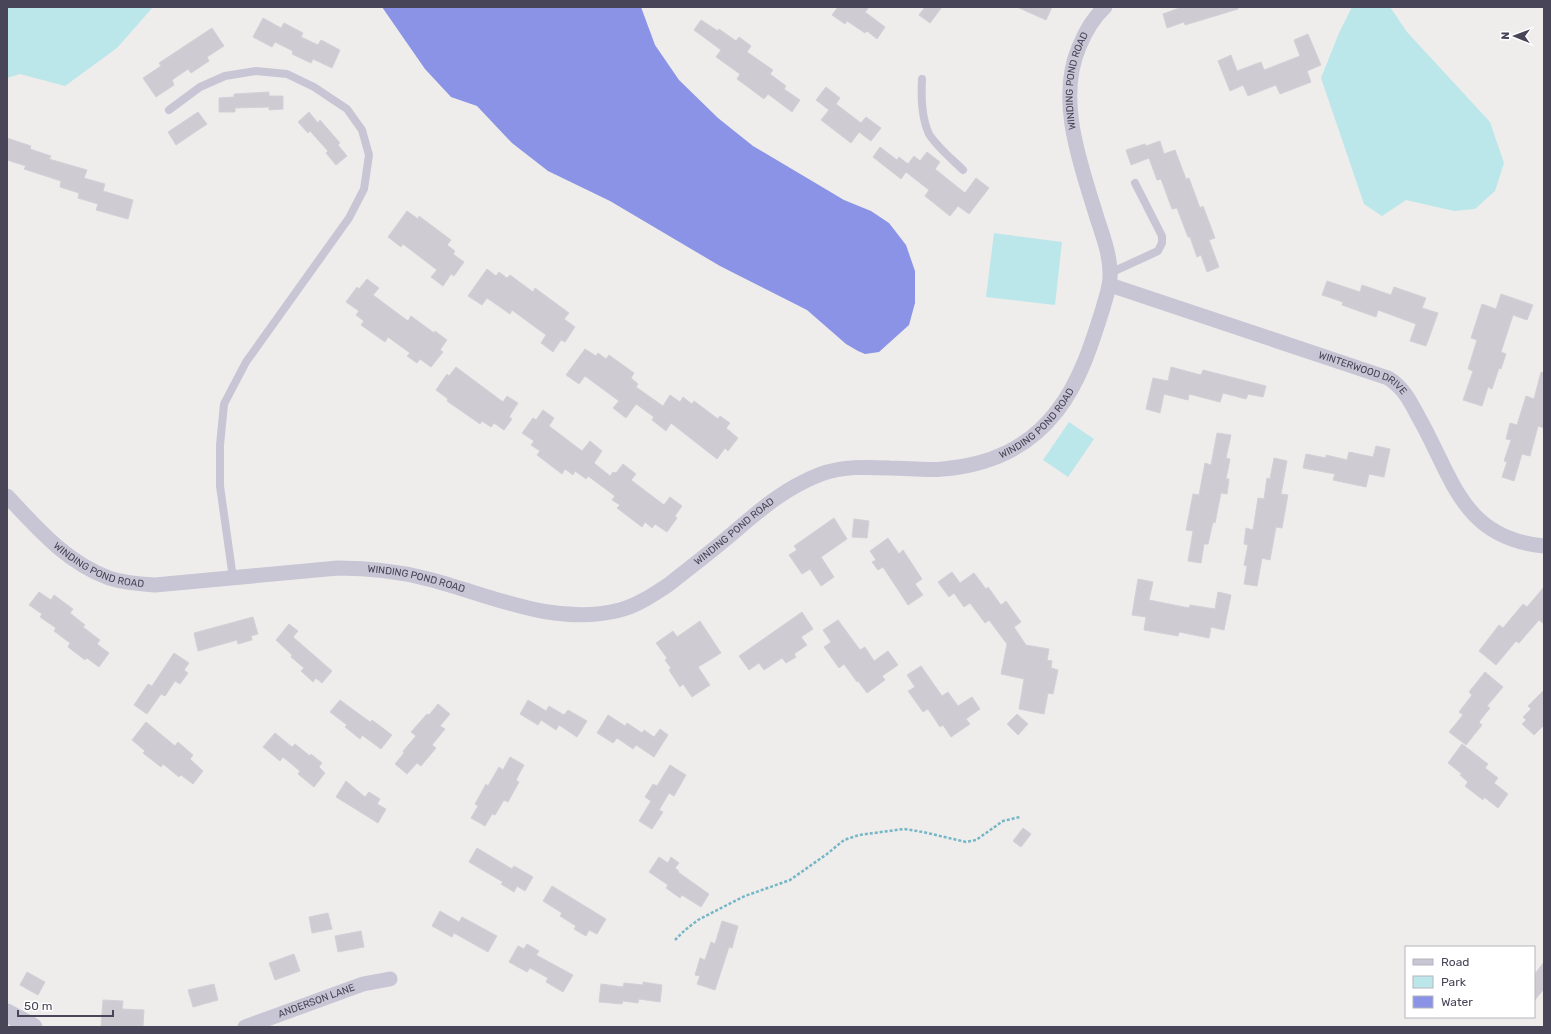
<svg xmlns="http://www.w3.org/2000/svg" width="1551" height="1034" viewBox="0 0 1551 1034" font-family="Rubik,sans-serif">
<rect width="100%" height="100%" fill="#eeedeb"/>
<g fill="#bbe7eb">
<path d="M7,7H153L117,48L65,86L20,74L7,78Z"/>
<path d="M1352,7H1390L1407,32L1490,122L1504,163L1495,191L1475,209L1454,211L1406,200L1382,216L1364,204L1321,78L1339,33Z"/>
<path d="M994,233L1062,242L1055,305L986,297Z"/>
<path d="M1069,422L1094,439L1068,477L1043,460Z"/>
</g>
<path fill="#8a93e6" d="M382,7H641L655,45L679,80L718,118L753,146L844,200L871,211L889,223L906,245L915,271V303L909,325L879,352L865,354L858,351L846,344L807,310L720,266L610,201L548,171L512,143L477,106L451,97L425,69Z"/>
<g fill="#cecbd3" stroke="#d3d0d7">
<path d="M838,7H869L865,12L885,27L877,39L867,31L865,33L847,21L845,24L832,15Z"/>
<path d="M925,7H942L930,23L919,15Z"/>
<path d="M1017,7H1052L1046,20Z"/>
<path d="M1182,7H1238V9L1185,25L1184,22L1167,28L1163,14Z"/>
<path d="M263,18L281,28L284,23L303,33L301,37L318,45L321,40L340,50L332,68L313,59L311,63L292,54L293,51L275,42L272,47L253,37Z"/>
<path d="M701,20L718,31L719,29L736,41L739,37L751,46L747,52L773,70L770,74L786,86L784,89L800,100L792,112L768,94L764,99L737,79L740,74L716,57L721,50L694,30Z"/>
<path d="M212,28L224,46L207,57L209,61L191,73L188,69L172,80L174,85L156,97L143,78L161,66L159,63Z"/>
<path d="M1308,34L1321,65L1307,71L1311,82L1280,94L1276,85L1248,96L1243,85L1230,91L1218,61L1231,55L1237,71L1261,62L1264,70L1300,56L1294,40Z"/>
<path d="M826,87L840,98L836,104L861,123L866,117L881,128L871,141L859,132L851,143L821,120L829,110L816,100Z"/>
<path d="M269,92V96H283V109L269,110V107L235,108V112H219V98L234,97V94Z"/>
<path d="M198,112L207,124L176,145L168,132Z"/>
<path d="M309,112L318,123L320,120L340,143L338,145L347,156L336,165L326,153L328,151L310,131L308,133L298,122Z"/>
<path d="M7,138L31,146L30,149L51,156L49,159L87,170L84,178L105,184L103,191L133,200L128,219L96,210L98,204L78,198L79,193L60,187L61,181L24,169L26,166L7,160Z"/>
<path d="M1160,141L1164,154L1175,150L1186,179L1189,178L1200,208L1203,206L1215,238L1209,240L1219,267L1207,272L1201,255L1197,257L1190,237H1188L1177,208L1172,209L1161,179L1157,180L1149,158L1131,165L1126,150L1145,144L1146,146Z"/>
<path d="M880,147L897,160L899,157L908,164L914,156L920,161L927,152L940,162L935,169L965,193L976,178L989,188L969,214L958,206L950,216L925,196L929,190L906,172L901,179L873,157Z"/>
<path d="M407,211L418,219L419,216L451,240L447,245L455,251L453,254L464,262L454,276L451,274L443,286L431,277L437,270L403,244L401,247L388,237Z"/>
<path d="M487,269L496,276L499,272L507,278L510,275L533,292L535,288L569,313L564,319L575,327L565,342L561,340L553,352L541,343L546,335L512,310L510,314L487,298L482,305L468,296Z"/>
<path d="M367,279L379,288L373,295L408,321L411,316L434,333L435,331L447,340L440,350L443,352L431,367L420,359L417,363L407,356L410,353L388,337L385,342L361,325L364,321L356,315L359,311L346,302L357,287L359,289Z"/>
<path d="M1327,281L1360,292L1362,285L1391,295L1394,287L1426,298L1422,308L1438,313L1426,346L1410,341L1416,324L1378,310L1376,317L1342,305L1343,302L1322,295Z"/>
<path d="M1501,294L1533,305L1527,320L1513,315L1501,352L1506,354L1501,369L1499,368L1492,389L1488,387L1482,406L1463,400L1473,371L1468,369L1477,340L1471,338L1482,304L1496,309Z"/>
<path d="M585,349L596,356L598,353L606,359L609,355L634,373L631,378L638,384L636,387L663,406L670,395L680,402L683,397L692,404L694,401L718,419L720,416L730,423L726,428L738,438L728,451L725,448L717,459L671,423L666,431L652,420L654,417L636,404L626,418L613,408L619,401L585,376L579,384L566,375Z"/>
<path d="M456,367L503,402L507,396L518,403L509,417L512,419L504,430L494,423L491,427L482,421L480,424L447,401L448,399L436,390L447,374L449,376Z"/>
<path d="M1171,367L1201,375L1203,370L1266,386L1263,397L1248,394L1246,399L1223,393L1220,402L1189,394L1188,400L1164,394L1160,413L1146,409L1153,378L1168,381Z"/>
<path d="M1541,372L1544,373V428L1538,426L1530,456L1522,454L1514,481L1502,477L1507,462L1504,461L1511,440L1506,439L1510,423L1517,425L1526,396L1534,399Z"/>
<path d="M543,410L554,418L549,426L582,451L590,441L602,451L594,463L610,476L613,472L616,473L623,464L636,474L631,480L664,505L670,497L682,506L675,516L677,518L667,532L655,524L652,528L645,522L642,527L617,508L620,505L612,500L615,496L588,476L586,479L575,471L573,475L565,469L562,474L537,455L540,451L531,445L534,441L522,433L533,418L536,420Z"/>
<path d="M1217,433L1231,435L1226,458L1230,459L1226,479H1229L1227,494L1221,493L1215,523L1213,522L1208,544H1204L1201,563L1188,561L1193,531L1186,530L1193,494L1199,495L1205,463L1211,465Z"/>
<path d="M1376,446L1390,449L1384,477L1369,474L1366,487L1333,480L1335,474L1303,468L1306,454L1326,458V455L1347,460L1349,452L1373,457Z"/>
<path d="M1274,458L1287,461L1281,494L1288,495L1282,528L1276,527L1270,560L1262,558L1257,586L1244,584L1247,566L1244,565L1248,545L1244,544L1246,528L1253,530L1258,498L1264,499L1267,478L1270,479Z"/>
<path d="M834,518L847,539L821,557L834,577L821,586L810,569L802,574L789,555L797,550L794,546Z"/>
<path d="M854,519L869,521L867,538L852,537Z"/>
<path d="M888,538L899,554L903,550L922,579L915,584L923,595L908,605L883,567L878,570L872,562L876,560L870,551Z"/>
<path d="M952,572L960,583L974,573L986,589L988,587L1001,605L1006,601L1021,622L1014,627L1026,645L1049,649L1047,660L1052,661L1051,668L1058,670L1053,694L1048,693L1044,714L1019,709L1024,679L1001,674L1007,644L989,620L985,623L970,603L964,607L954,593L949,597L938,582Z"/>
<path d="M1138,579L1153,582L1149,600L1189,608L1190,605L1215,609L1218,592L1231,595L1224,630L1211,627L1209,638L1179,632L1178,636L1144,630L1146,617L1132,615Z"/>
<path d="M1544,587V624L1539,620L1519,643L1516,641L1496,665L1479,651L1499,625L1503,628L1523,604L1527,607Z"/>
<path d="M39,592L51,600L54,595L73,609L70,613L85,625L83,627L100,640L97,644L109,653L99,667L87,658L85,660L68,647L70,643L54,631L56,628L40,617L42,614L29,605Z"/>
<path d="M802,612L813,629L801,637L807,645L794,654L796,657L786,663L782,658L764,670L759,663L749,670L739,656Z"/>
<path d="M253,617L258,634L251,636L252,640L238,644L237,640L198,651L194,633Z"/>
<path d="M838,620L860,650L865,647L874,661L888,651L898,665L882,676L885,680L867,693L858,681L857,682L844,664L839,668L824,647L831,642L823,630Z"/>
<path d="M700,621L721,653L698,667L710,685L692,697L683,684L680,687L669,670L671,668L665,660L667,658L656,643L673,631L677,637Z"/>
<path d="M289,624L298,631L293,637L332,671L322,683L316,678L313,682L301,671L304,668L291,657L292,655L276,640Z"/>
<path d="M174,653L189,663L184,670L188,673L180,684L175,681L165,696L161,694L147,714L134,705L148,684L152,686Z"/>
<path d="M921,666L942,696L948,692L958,706L972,697L980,709L966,719L970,724L951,737L943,725L940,727L928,709L923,712L908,691L915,687L907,675Z"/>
<path d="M1485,672L1503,687L1487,706L1490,708L1479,722L1482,725L1466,745L1449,732L1463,715L1459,712L1472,695L1469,692Z"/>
<path d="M1544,690V725L1534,735L1522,724L1526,720L1523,717L1531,709L1528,706Z"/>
<path d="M340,700L370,722L372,720L392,735L381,749L362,735L360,739L345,727L347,725L330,712Z"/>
<path d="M528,700L546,711L549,706L564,715L568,710L587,721L577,737L559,725L556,730L541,720L538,725L520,714Z"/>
<path d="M438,704L450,714L440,726L445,729L432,745L436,748L421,766L417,763L407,774L395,764L404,753L403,751L416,736L411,732L427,714L429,715Z"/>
<path d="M1017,714L1028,724L1018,735L1007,724Z"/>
<path d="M608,715L625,726L627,723L642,733L644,730L654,737L660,729L668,735L654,757L636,745L633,749L617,738L613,743L597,733Z"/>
<path d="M146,722L175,746L178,742L193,755L190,759L203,771L193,784L181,775L179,777L163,764L161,767L143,753L145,751L132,740Z"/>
<path d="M275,733L292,747L295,744L310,756L311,754L322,763L319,767L325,773L314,787L298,774L300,771L283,757L280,761L263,747Z"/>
<path d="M1462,744L1488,764L1485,768L1498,778L1494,783L1508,794L1498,808L1484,797L1483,800L1465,786L1468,782L1460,775L1462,774L1448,763Z"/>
<path d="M510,757L524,765L516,780L519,782L508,802L504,800L495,815L492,814L485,826L471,818L478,806L475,804L486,784L488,786L499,767L503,770Z"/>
<path d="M670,765L686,775L674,796L669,793L659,810L663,812L652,829L639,821L651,801L645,797L653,784L657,786Z"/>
<path d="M346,781L365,797L369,792L380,799L377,804L386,809L378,823L336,797Z"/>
<path d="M1023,828L1031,834L1021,847L1013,841Z"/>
<path d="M477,848L512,869L514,866L533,877L525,891L517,886L514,892L501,884L503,882L469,862Z"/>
<path d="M659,857L668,863L671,857L679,863L675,868L679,871L678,872L709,894L701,907L682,895L680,898L666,888L668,885L649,872Z"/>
<path d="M552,886L606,919L597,934L589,930L586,936L574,929L576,926L560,916L562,913L543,901Z"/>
<path d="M440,911L459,922L462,917L497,936L488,952L454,933L452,937L432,926Z"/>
<path d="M328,913L332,929L312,933L309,917Z"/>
<path d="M722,921L738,926L732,948L729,947L715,990L697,984L700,976L695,975L700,958L705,960L711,942L715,944Z"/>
<path d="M361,931L364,947L338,952L335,936Z"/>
<path d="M527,944L539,951L536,955L573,975L563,992L546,982L548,978L530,968L527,972L509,962L518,946L524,949Z"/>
<path d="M294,954L300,971L275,980L269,963Z"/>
<path d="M1544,962V989L1534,1001V975Z"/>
<path d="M27,972L45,982L38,995L20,985Z"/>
<path d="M643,982L662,985L660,1002L639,999L638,1003L623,1001L622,1004L599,1002L601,984L623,987L624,983L643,985Z"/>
<path d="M214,984L218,1000L193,1007L188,990Z"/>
<path d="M103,1000L123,1001L122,1009L144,1010L143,1026L101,1027Z"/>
</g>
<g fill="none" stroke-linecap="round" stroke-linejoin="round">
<path stroke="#75b6c7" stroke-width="2.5" stroke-dasharray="3 2" stroke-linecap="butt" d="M675,940L685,930L698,920L725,906L745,896L790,880L827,854L844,840L859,835L904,829L923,832L966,842L976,840L1003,821L1020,817"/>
<g stroke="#c8c5d5" stroke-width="8">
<path d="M922,79C921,97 921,117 929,134C937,147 952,159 963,170"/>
<path d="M169,110L200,87L225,76L256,71L287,74L314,87L347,109L362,130L369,155L364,189L349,218L246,362L224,404L220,445V486L233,578"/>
<path d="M1110,273L1158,251L1162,243V236L1135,183"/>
</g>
<g stroke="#c8c5d5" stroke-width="15">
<path id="s1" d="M1110,285L1388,378C1403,387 1410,401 1418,416C1453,477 1461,538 1544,546"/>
<path id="s2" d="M7,496C37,528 66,562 109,578C124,583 140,584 155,585L338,568C369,568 398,571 428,579C491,595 554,627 620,610C638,605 653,595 668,585C688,569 708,554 727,538C758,512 782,489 821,474C843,466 867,467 890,468C908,468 926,471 943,469C989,465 1028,449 1057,411C1080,382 1092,343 1103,308C1106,296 1111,285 1110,273C1110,255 1103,236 1097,218C1081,165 1056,101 1079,47C1085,32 1093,18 1105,7"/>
<path id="s3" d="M245,1027L363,984L390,979"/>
</g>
<path stroke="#c8c5d5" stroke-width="19" d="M7,1013L33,1027"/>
</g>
<g text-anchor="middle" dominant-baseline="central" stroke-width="3.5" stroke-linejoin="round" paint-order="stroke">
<g font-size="10" fill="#484558" stroke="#fff">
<text stroke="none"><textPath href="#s2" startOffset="1497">WINDING POND ROAD</textPath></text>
<text stroke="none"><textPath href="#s1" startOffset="268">WINTERWOOD DRIVE</textPath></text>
<text stroke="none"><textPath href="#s2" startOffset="1126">WINDING POND ROAD</textPath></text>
<text stroke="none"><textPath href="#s2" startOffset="790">WINDING POND ROAD</textPath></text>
<text stroke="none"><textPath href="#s2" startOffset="118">WINDING POND ROAD</textPath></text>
<text stroke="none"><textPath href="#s2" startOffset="442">WINDING POND ROAD</textPath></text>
<text stroke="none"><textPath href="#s3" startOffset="76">ANDERSON LANE</textPath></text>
</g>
</g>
<rect width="1551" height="1034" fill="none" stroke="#484558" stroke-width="16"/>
<rect x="1405" y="946" width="130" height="72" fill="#ffffff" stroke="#b6b5bc"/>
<rect x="1413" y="959" width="20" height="6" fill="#c8c5d5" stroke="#b6b5bc"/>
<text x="1441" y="966" font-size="12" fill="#484558">Road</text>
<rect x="1413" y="976" width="20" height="12" fill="#bbe7eb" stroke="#b6b5bc"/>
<text x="1441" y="986" font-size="12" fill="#484558">Park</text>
<rect x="1413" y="996" width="20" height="12" fill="#8a93e6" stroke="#b6b5bc"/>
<text x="1441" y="1006" font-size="12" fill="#484558">Water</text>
<g transform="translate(1515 36) rotate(271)" stroke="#ffffff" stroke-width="3" paint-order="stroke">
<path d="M0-3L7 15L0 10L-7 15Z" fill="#484558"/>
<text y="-6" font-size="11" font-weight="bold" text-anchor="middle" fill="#484558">N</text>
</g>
<path d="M18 1010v6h95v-6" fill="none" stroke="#484558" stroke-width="2"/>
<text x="24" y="1010" font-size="12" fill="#484558" stroke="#ffffff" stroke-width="3" paint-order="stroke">50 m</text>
</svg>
